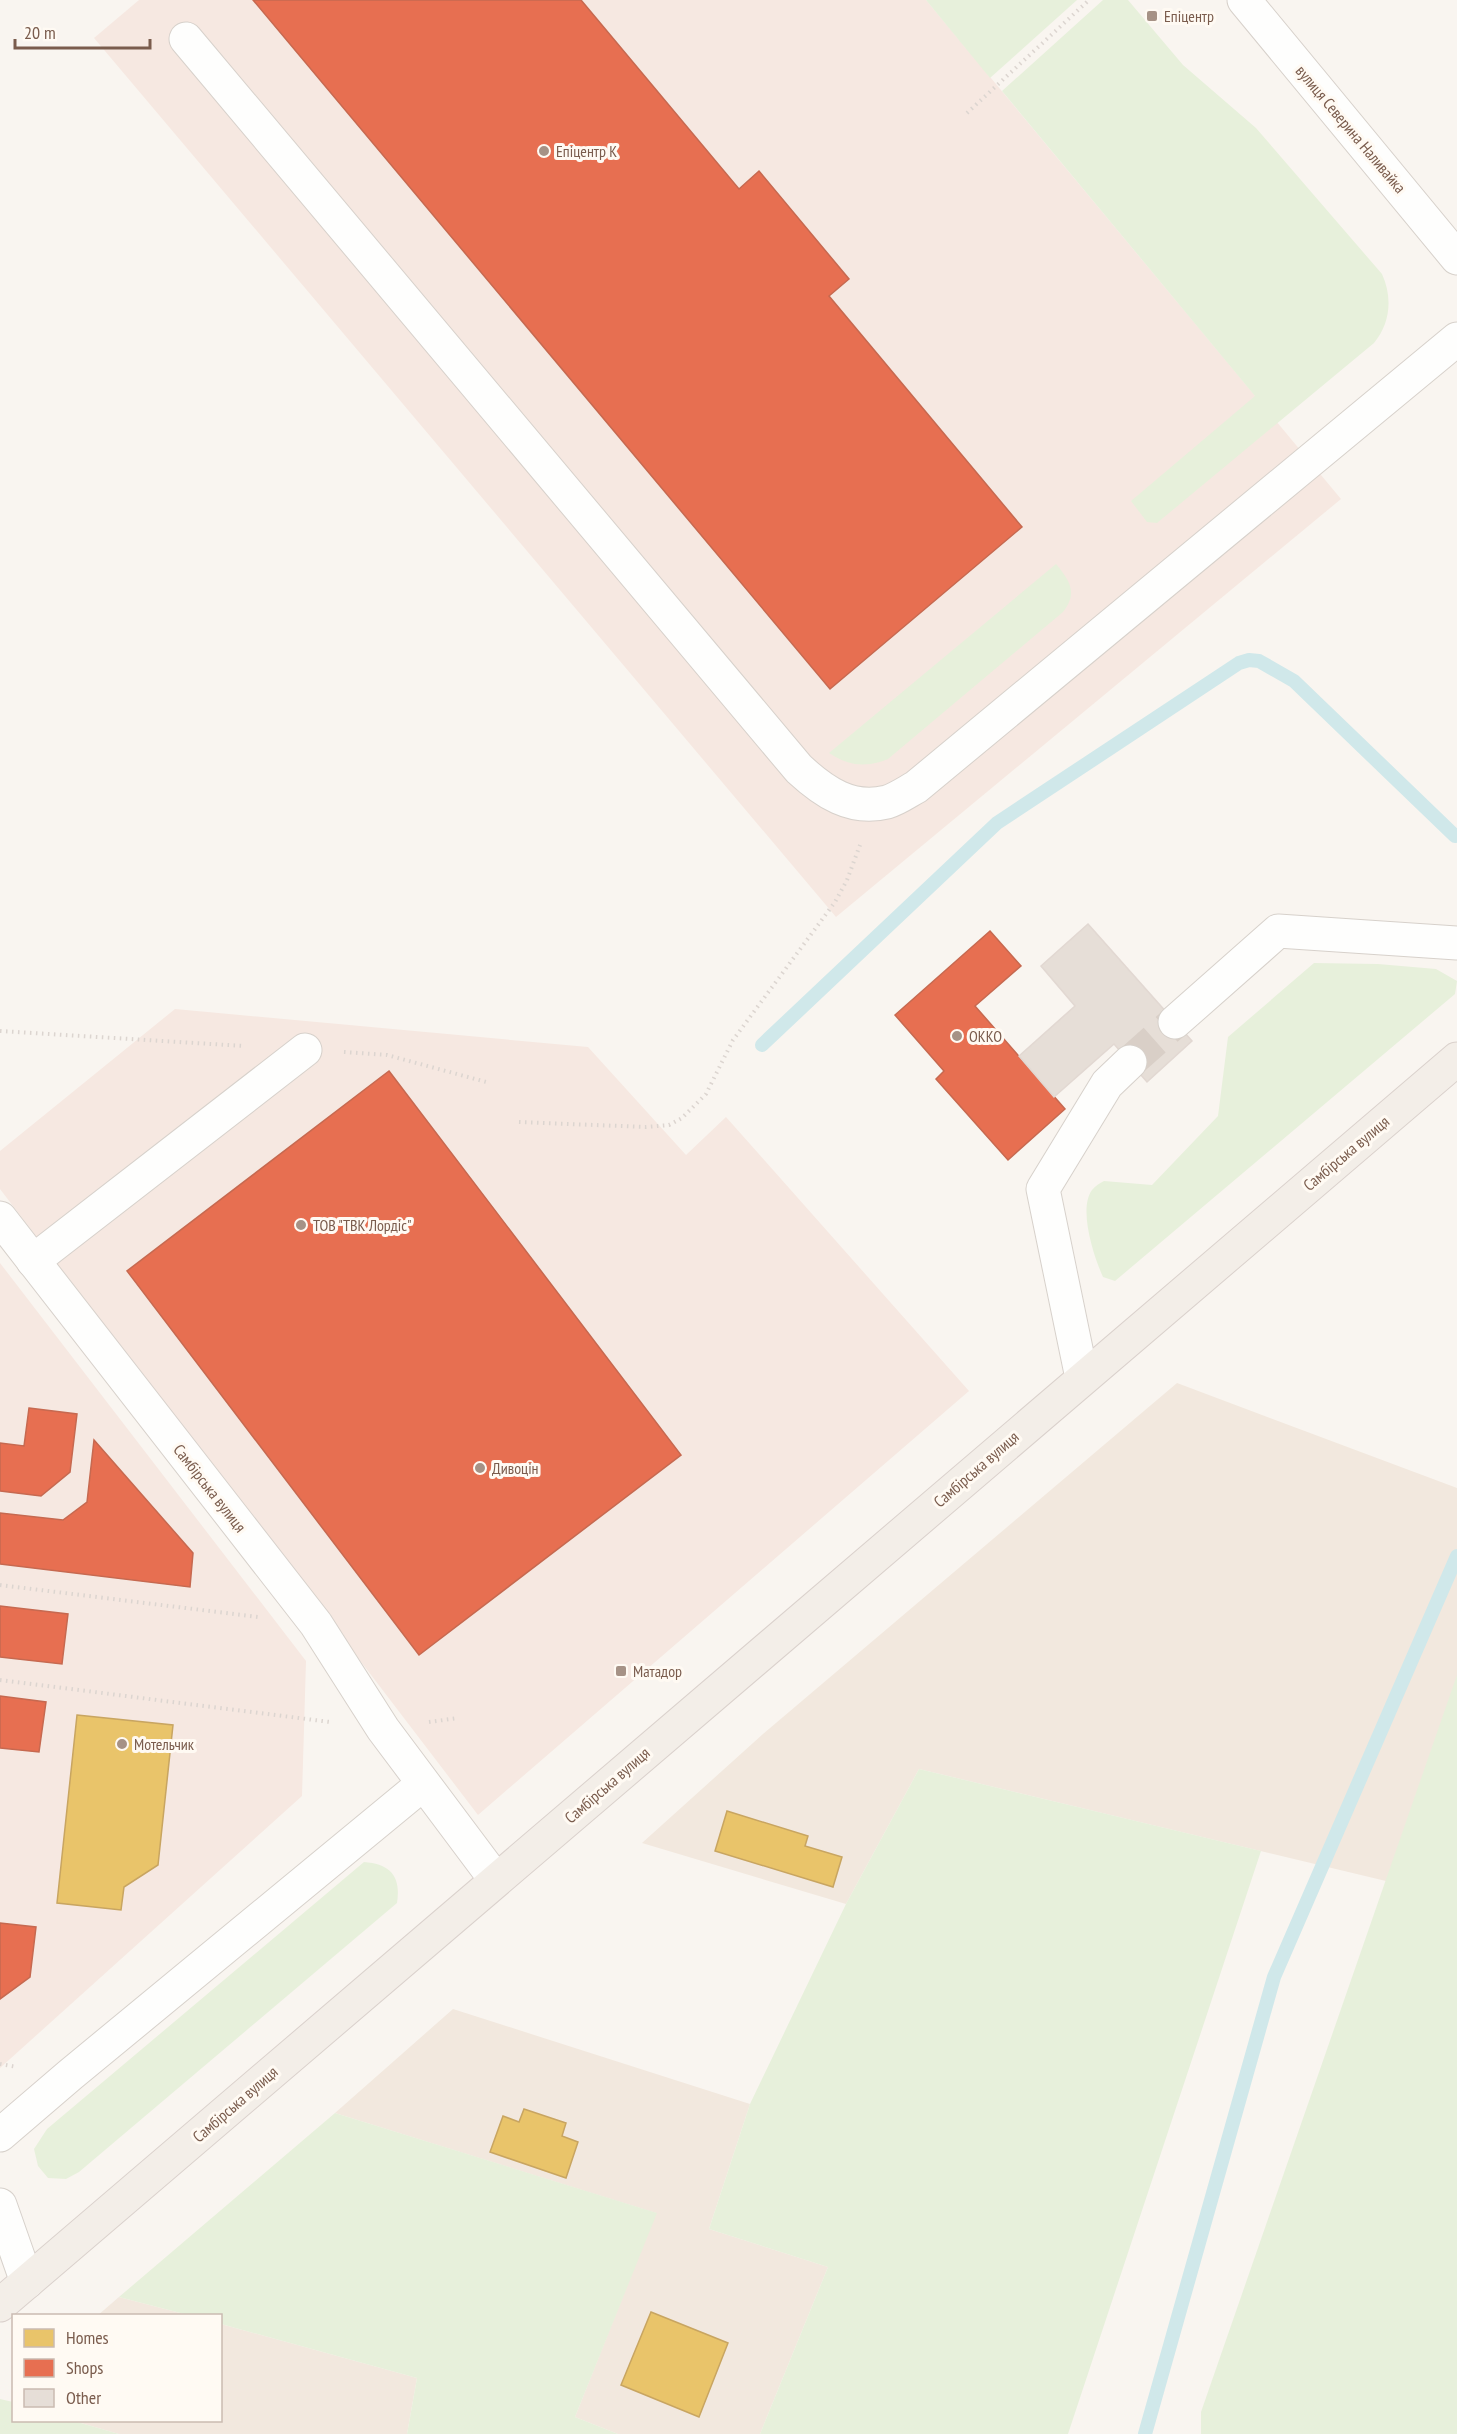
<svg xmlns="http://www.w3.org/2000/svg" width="1457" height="2434" viewBox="0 0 1457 2434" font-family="'PT Sans Narrow',sans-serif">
<rect width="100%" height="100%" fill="#f9f5f0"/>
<g fill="#f2e8de">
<path d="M1177,1383L1457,1488V1898L919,1769L846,1904L642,1843L763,1734Z"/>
<path d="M453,2009L750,2104L709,2229L828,2267L760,2434H618L575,2417L656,2213L335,2113Z"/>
<path d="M119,2297L188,2315L97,2316Z"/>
<path d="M221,2324L417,2378L407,2434H119L74,2421L220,2420Z"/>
</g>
<g fill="#f6e8e1">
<path d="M139,0H926L1341,499L836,917L94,38Z"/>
<path d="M175,1009L588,1047L686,1155L726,1117L969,1391L478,1815L0,1189V1151Z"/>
<path d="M0,1263L306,1661L302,1796L0,2068Z"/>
</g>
<g fill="#e7f0db">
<path d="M926,0H1077L990,78Z"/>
<path d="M1103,0H1128L1183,65L1256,128L1382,274C1393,298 1390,324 1374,343L1157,523L1147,522L1131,501L1255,396L1002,91Z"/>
<path d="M1056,564C1070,581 1078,593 1063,612L888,759C866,768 848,766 829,753Z"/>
<path d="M1314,963L1378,964L1436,969L1457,981L1455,994L1115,1281L1103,1277C1094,1257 1078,1209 1092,1190C1095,1186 1100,1183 1104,1181L1152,1185L1218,1116L1228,1037Z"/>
<path d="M1457,1675V2434H1201V2412Z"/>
<path d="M919,1769L1261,1851L1068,2434H760L828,2267L709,2229L750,2104L846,1904Z"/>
<path d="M364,1862C391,1864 401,1877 397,1903L79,2172L66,2179L48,2178L38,2166L34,2149L47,2129Z"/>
<path d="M335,2113L657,2213L575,2417L618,2434H407L417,2378L221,2324L220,2316L188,2315L119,2297Z"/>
<path d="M0,2399L13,2402L14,2420L74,2421L119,2434H0Z"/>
</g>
<g fill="#e9c46a" stroke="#c8a561" stroke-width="1.5">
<path d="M77,1715L173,1725L158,1865L124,1887L121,1910L57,1903Z"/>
<path d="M727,1811L808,1836L805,1846L842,1857L833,1887L715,1851Z"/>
<path d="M524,2109L566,2123L562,2136L578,2142L566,2178L490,2152L503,2116L519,2122Z"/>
<path d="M651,2312L728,2343L699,2417L621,2385Z"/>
</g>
<g fill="#e76f51" stroke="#c66950" stroke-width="1.5">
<path d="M253,0H581L739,189L759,171L849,279L829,296L1022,527L830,689Z"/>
<path d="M990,931L1021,966L975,1006L1065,1109L1008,1160L936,1079L944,1071L895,1015Z"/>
<path d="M389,1071L681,1455L419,1655L127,1271Z"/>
<path d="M29,1408L77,1414L70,1472L41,1496L0,1491V1443L24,1446Z"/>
<path d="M94,1440L193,1553L190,1587L0,1564V1513L63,1520L87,1502Z"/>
<path d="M0,1606L68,1614L62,1664L0,1657Z"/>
<path d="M0,1696L46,1702L39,1752L0,1748Z"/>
<path d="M0,1923L36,1927L30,1977L0,1999Z"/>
</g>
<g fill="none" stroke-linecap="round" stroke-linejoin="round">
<g stroke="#d0e8ea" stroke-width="14">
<path d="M762,1045L997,823L1239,663L1249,660L1259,661L1294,681L1455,836"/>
<path d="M1145,2434L1274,1977L1457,1556"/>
</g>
</g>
<path fill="#e6ded7" stroke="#e2d8d2" stroke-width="1.5" d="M1088,924L1192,1041L1147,1082L1114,1044L1054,1097L1019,1056L1075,1006L1041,966Z"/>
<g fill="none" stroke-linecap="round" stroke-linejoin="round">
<path stroke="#d9cfc7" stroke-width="33" stroke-dasharray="33 16" stroke-linecap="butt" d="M1130,1062L1175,1022"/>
<defs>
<g id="minor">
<path d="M1244,0L1457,258"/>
<path d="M186,39L799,769C824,792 851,811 887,802C897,799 907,792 916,787L1457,339"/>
<path d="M1175,1022L1278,931L1457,943"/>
<path d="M0,1218L316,1624L383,1729L496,1880"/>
<path d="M33,1261L305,1050"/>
<path d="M1082,1378L1043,1189L1107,1084L1130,1062"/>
<path d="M0,2135L70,2075L423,1784"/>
<path d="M0,2205L27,2282"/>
</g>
<path id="major" d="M0,2305L1457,1059"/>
</defs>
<use href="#minor" stroke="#d7d1cb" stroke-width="35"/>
<use href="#major" stroke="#dad1cc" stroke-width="35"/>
<g stroke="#dcd5d0" stroke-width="4" stroke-dasharray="1.5 4.5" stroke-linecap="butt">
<path d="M967,113L1089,0"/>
<path d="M0,1031L244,1046"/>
<path d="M344,1052L387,1055L490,1083"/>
<path d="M519,1122L645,1127L669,1125L682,1118L706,1094L733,1040L835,902L847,880L860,845"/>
<path d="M0,1585L258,1617"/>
<path d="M0,1680L330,1722"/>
<path d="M429,1722L458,1718"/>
<path d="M0,2064L17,2067"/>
</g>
<use href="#minor" stroke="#fefefd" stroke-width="33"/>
<use href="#major" stroke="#f3eee8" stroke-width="33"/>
</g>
<g fill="#a69286" stroke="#fffaf3" stroke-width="2">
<rect x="1146" y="10" width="12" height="12" rx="3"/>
<circle cx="544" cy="151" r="6"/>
<circle cx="957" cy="1036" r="6"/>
<circle cx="301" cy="1225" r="6"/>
<circle cx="480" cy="1468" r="6"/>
<rect x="615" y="1665" width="12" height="12" rx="3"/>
<circle cx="122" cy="1744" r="6"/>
</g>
<g text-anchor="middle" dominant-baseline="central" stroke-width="6" stroke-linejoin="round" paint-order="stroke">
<g font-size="16" fill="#7a5c4d" stroke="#fffaf3" text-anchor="start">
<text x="1164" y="16">Епіцентр</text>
<text x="556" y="151">Епіцентр К</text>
<text x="969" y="1036">ОККО</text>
<text x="313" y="1225">ТОВ "ТВК Лордіс"</text>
<text x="492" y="1468">Дивоцін</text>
<text x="633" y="1671">Матадор</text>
<text x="134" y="1744">Мотельчик</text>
</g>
<g font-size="16" fill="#7a5c4d" stroke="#fffaf3">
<text transform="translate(1351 129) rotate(50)">вулиця Северина Наливайка</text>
<text transform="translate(1346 1153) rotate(-40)">Самбірська вулиця</text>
<text transform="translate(976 1469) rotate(-41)">Самбірська вулиця</text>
<text transform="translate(210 1488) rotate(52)">Самбірська вулиця</text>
<text transform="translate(607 1785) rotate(-41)">Самбірська вулиця</text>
<text transform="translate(235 2104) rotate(-41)">Самбірська вулиця</text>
</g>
</g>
<rect x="12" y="2314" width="210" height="108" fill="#fffaf3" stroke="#cabbb1" stroke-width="1.5"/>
<rect x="24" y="2329" width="30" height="18" fill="#e9c46a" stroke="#cabbb1" stroke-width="1.5"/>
<text x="66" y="2344" font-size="18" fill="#7a5c4d">Homes</text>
<rect x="24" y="2359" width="30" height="18" fill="#e76f51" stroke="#cabbb1" stroke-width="1.5"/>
<text x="66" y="2374" font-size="18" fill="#7a5c4d">Shops</text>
<rect x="24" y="2389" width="30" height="18" fill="#e6ded7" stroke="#cabbb1" stroke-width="1.5"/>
<text x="66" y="2404" font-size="18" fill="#7a5c4d">Other</text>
<path d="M15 39v9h135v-9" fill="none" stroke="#7a5c4d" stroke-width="3"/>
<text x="24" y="39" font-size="18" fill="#7a5c4d" stroke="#fffaf3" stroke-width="4.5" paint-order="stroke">20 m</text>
</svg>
